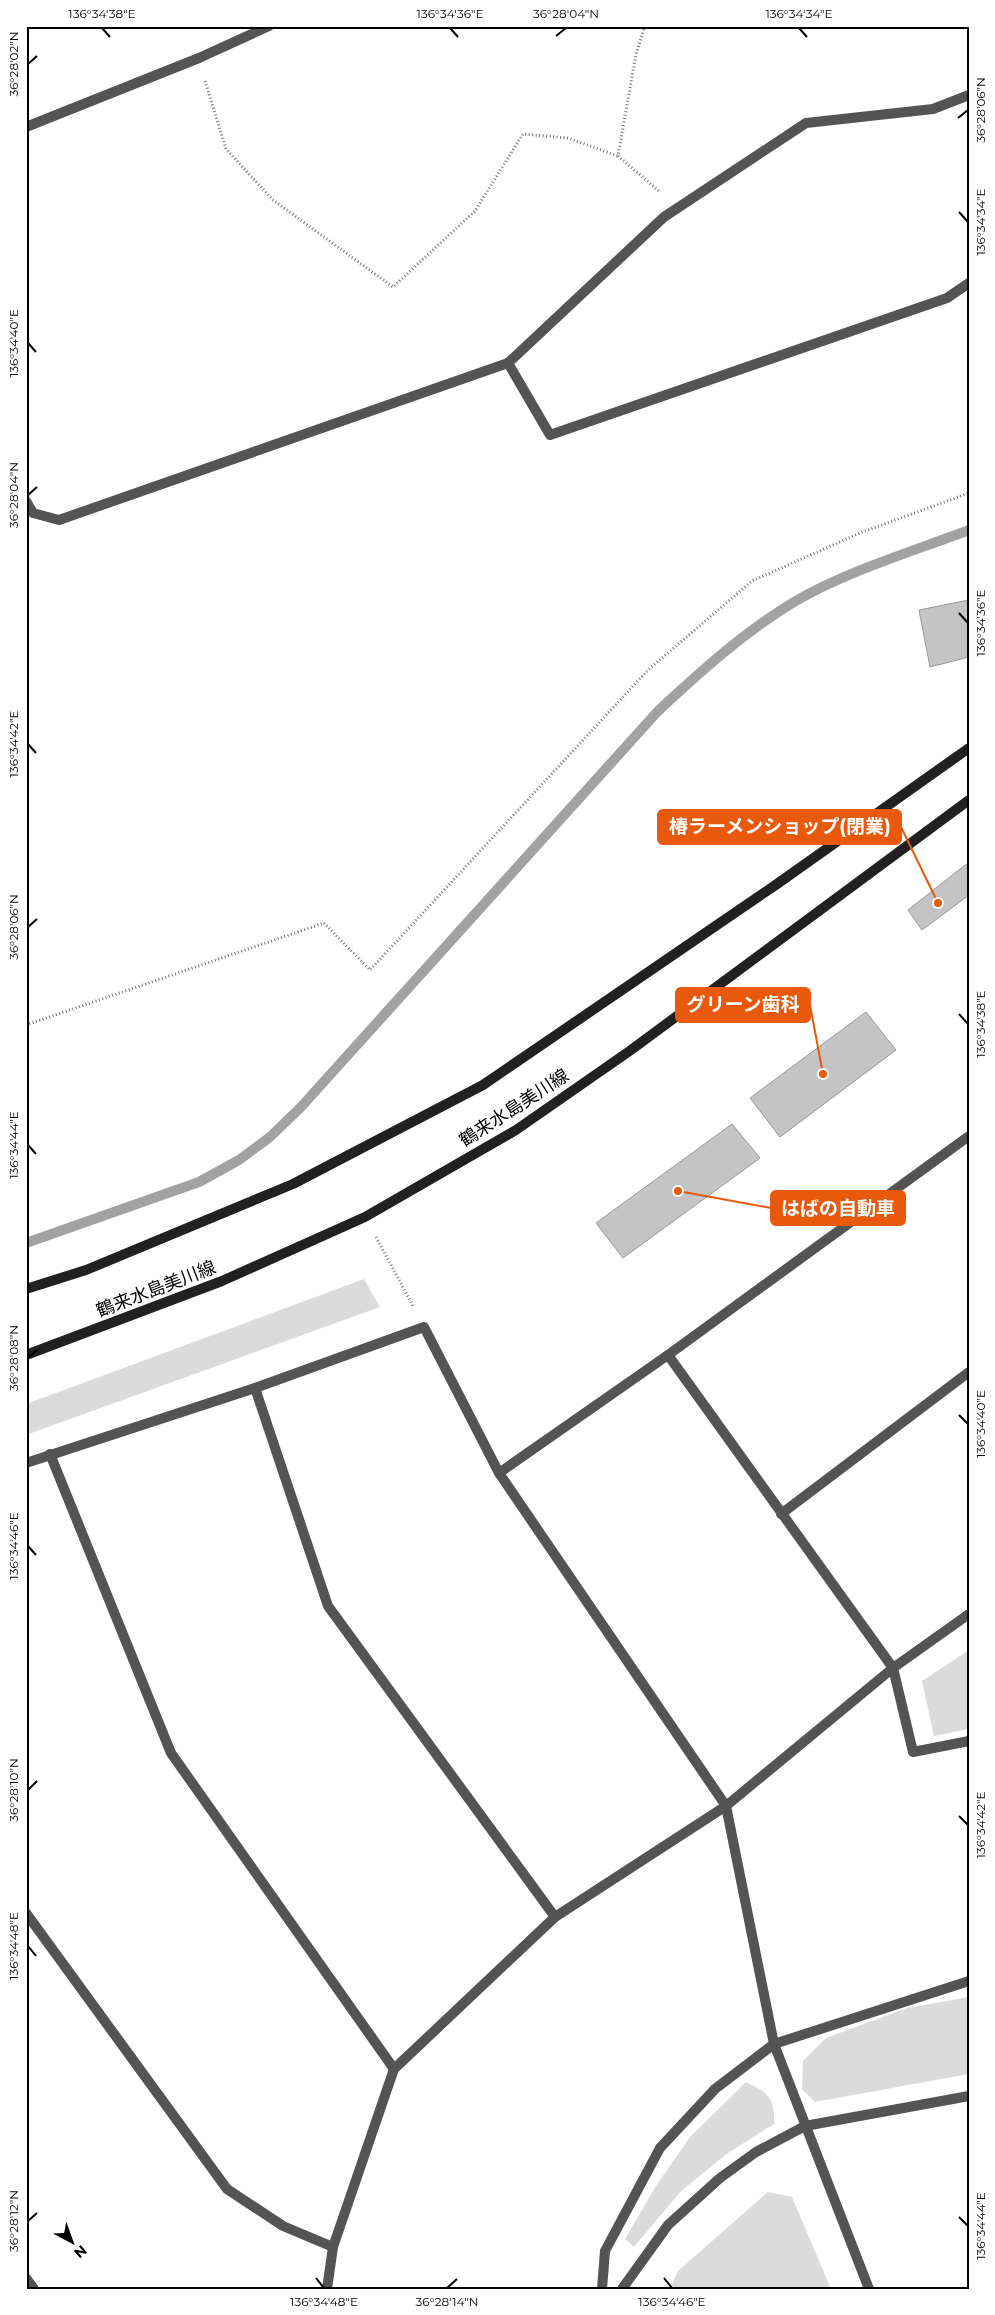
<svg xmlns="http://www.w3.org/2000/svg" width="995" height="2315" viewBox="0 0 995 2315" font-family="Montserrat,'Noto Sans JP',sans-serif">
<rect width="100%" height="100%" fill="#fff"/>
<g fill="#dbdbdb">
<path d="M364,1279L380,1307L26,1435V1404Z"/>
<path d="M969,1650V1729L934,1736L922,1681Z"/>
<path d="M969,1997V2074L815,2102L802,2089L803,2061L826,2038L907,2008Z"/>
<path d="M746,2082C769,2093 775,2098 774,2124L728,2153L681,2191L634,2247L625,2239L656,2186L690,2137Z"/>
<path d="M768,2192L792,2197L831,2289H670L678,2271Z"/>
</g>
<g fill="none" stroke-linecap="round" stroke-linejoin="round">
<path stroke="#a2a2a2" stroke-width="10" d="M26,1243L199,1182L239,1160L270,1137L301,1107L658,711C700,672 744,632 794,602C844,572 914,551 969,530"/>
</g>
<g fill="#c4c4c4" stroke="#989898">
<path d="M969,600V657L930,667L919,610Z"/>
<path d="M969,862V895L922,930L908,910Z"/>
<path d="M866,1012L896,1050L780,1137L750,1098Z"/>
<path d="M732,1124L760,1158L623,1258L596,1223Z"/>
</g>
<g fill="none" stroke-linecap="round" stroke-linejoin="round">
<g stroke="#767676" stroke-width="3" stroke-dasharray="1 2.5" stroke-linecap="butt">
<path d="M645,26L636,54L618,156L660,192"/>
<path d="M205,81L226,149L273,200L393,287L475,211L523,134L568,138L618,156"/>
<path d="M26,1025L324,923L370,970L648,670L752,581L860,533L969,493"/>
<path d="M376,1237L413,1306"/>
</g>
<g stroke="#545454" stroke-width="10">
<path d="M969,95L933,109L806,123L664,217L508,363L550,435L947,298L969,283"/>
<path d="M26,127L199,58L269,26"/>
<path d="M26,501L33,513L59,520L508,363"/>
<path d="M668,1355L893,1668L913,1752L969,1741"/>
<path d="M255,1388L328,1606L555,1917"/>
<path d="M50,1454L171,1753L394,2069"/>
<path d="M26,1463L255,1388L424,1327L499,1473L726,1806L774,2044L869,2289"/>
<path d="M499,1473L668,1355L969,1136"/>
<path d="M781,1514L969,1372"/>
<path d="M26,1913L227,2189L283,2226L333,2247"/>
<path d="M26,2278L34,2289"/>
<path d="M327,2289L333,2247L394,2069L555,1917L726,1806L893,1668L969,1614"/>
<path d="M602,2289L605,2251L660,2148L715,2089L774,2044L969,1981"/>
<path d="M622,2289L668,2225L720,2178L756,2152L805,2126L969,2096"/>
</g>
<g stroke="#212121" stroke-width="10">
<path d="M26,1289L86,1270L293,1184L483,1085L777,884L969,748"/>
<path d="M26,1355L222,1281L365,1217L516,1130L631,1050L969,800"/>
</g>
</g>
<path fill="none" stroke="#000" stroke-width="2" d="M102,28L110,37M450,28L458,37M799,28L807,37M556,36L566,28M28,64L37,56M958,118L968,110M959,212L968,222M28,343L36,352M28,495L37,487M959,613L968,623M28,744L36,753M28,927L37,919M959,1014L968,1024M28,1145L36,1154M28,1358L37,1350M959,1415L968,1424M28,1546L36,1555M28,1790L37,1781M959,1816L968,1825M28,1946L36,1956M959,2217L968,2226M28,2221L37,2213M316,2278L324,2288M664,2278L672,2288M447,2288L457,2279"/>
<g text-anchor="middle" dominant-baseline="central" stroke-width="4.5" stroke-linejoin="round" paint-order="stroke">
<g font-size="18" fill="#000" stroke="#fff">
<text transform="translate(514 1108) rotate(-33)">鶴来水島美川線</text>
<text transform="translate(156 1289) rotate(-21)">鶴来水島美川線</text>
</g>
</g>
<path fill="none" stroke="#e8590c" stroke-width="2" d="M938 903L901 827M823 1074L810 1005M678 1191L771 1208"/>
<g fill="#e8590c" stroke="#fff" stroke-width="2">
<circle cx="938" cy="903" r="5"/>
<circle cx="823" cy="1074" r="5"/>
<circle cx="678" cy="1191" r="5"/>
</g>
<g fill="#e8590c" stroke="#e8590c" stroke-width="2">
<rect x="658" y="810" width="243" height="34" rx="5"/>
<rect x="676" y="988" width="134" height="34" rx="5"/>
<rect x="771" y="1191" width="134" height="34" rx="5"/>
</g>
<g font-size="19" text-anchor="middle" font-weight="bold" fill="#fff">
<text x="780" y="833">椿ラーメンショップ(閉業)</text>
<text x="743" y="1011">グリーン歯科</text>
<text x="838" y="1215">はばの自動車</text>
</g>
<rect width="995" height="2315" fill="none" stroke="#ffffff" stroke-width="55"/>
<g transform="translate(72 2242) rotate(139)" stroke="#ffffff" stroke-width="4" paint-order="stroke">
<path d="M0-4L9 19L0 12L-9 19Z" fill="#000000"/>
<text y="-8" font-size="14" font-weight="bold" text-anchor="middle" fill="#000000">N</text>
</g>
<rect x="28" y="28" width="940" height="2260" fill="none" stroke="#000" stroke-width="2"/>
<g font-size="12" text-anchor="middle" fill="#000">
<text x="102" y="18">136°34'38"E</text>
<text x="450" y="18">136°34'36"E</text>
<text x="566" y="18">36°28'04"N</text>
<text x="799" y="18">136°34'34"E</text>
<text transform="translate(14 64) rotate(-90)" y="4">36°28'02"N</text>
<text transform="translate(981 110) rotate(-90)" y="4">36°28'06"N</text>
<text transform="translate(981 222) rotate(-90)" y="4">136°34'34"E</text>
<text transform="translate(14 343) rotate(-90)" y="4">136°34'40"E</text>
<text transform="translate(14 495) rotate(-90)" y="4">36°28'04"N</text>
<text transform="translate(981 623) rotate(-90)" y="4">136°34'36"E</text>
<text transform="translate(14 744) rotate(-90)" y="4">136°34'42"E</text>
<text transform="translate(14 927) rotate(-90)" y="4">36°28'06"N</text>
<text transform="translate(981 1024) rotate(-90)" y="4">136°34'38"E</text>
<text transform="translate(14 1145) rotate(-90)" y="4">136°34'44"E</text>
<text transform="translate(14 1358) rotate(-90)" y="4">36°28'08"N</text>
<text transform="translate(981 1424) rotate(-90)" y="4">136°34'40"E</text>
<text transform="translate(14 1546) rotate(-90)" y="4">136°34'46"E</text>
<text transform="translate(14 1790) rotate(-90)" y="4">36°28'10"N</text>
<text transform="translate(981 1825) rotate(-90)" y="4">136°34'42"E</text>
<text transform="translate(14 1946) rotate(-90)" y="4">136°34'48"E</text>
<text transform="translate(14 2221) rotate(-90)" y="4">36°28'12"N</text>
<text transform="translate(981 2226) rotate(-90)" y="4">136°34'44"E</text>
<text x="324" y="2306">136°34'48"E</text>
<text x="447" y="2306">36°28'14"N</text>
<text x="672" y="2306">136°34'46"E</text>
</g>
</svg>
